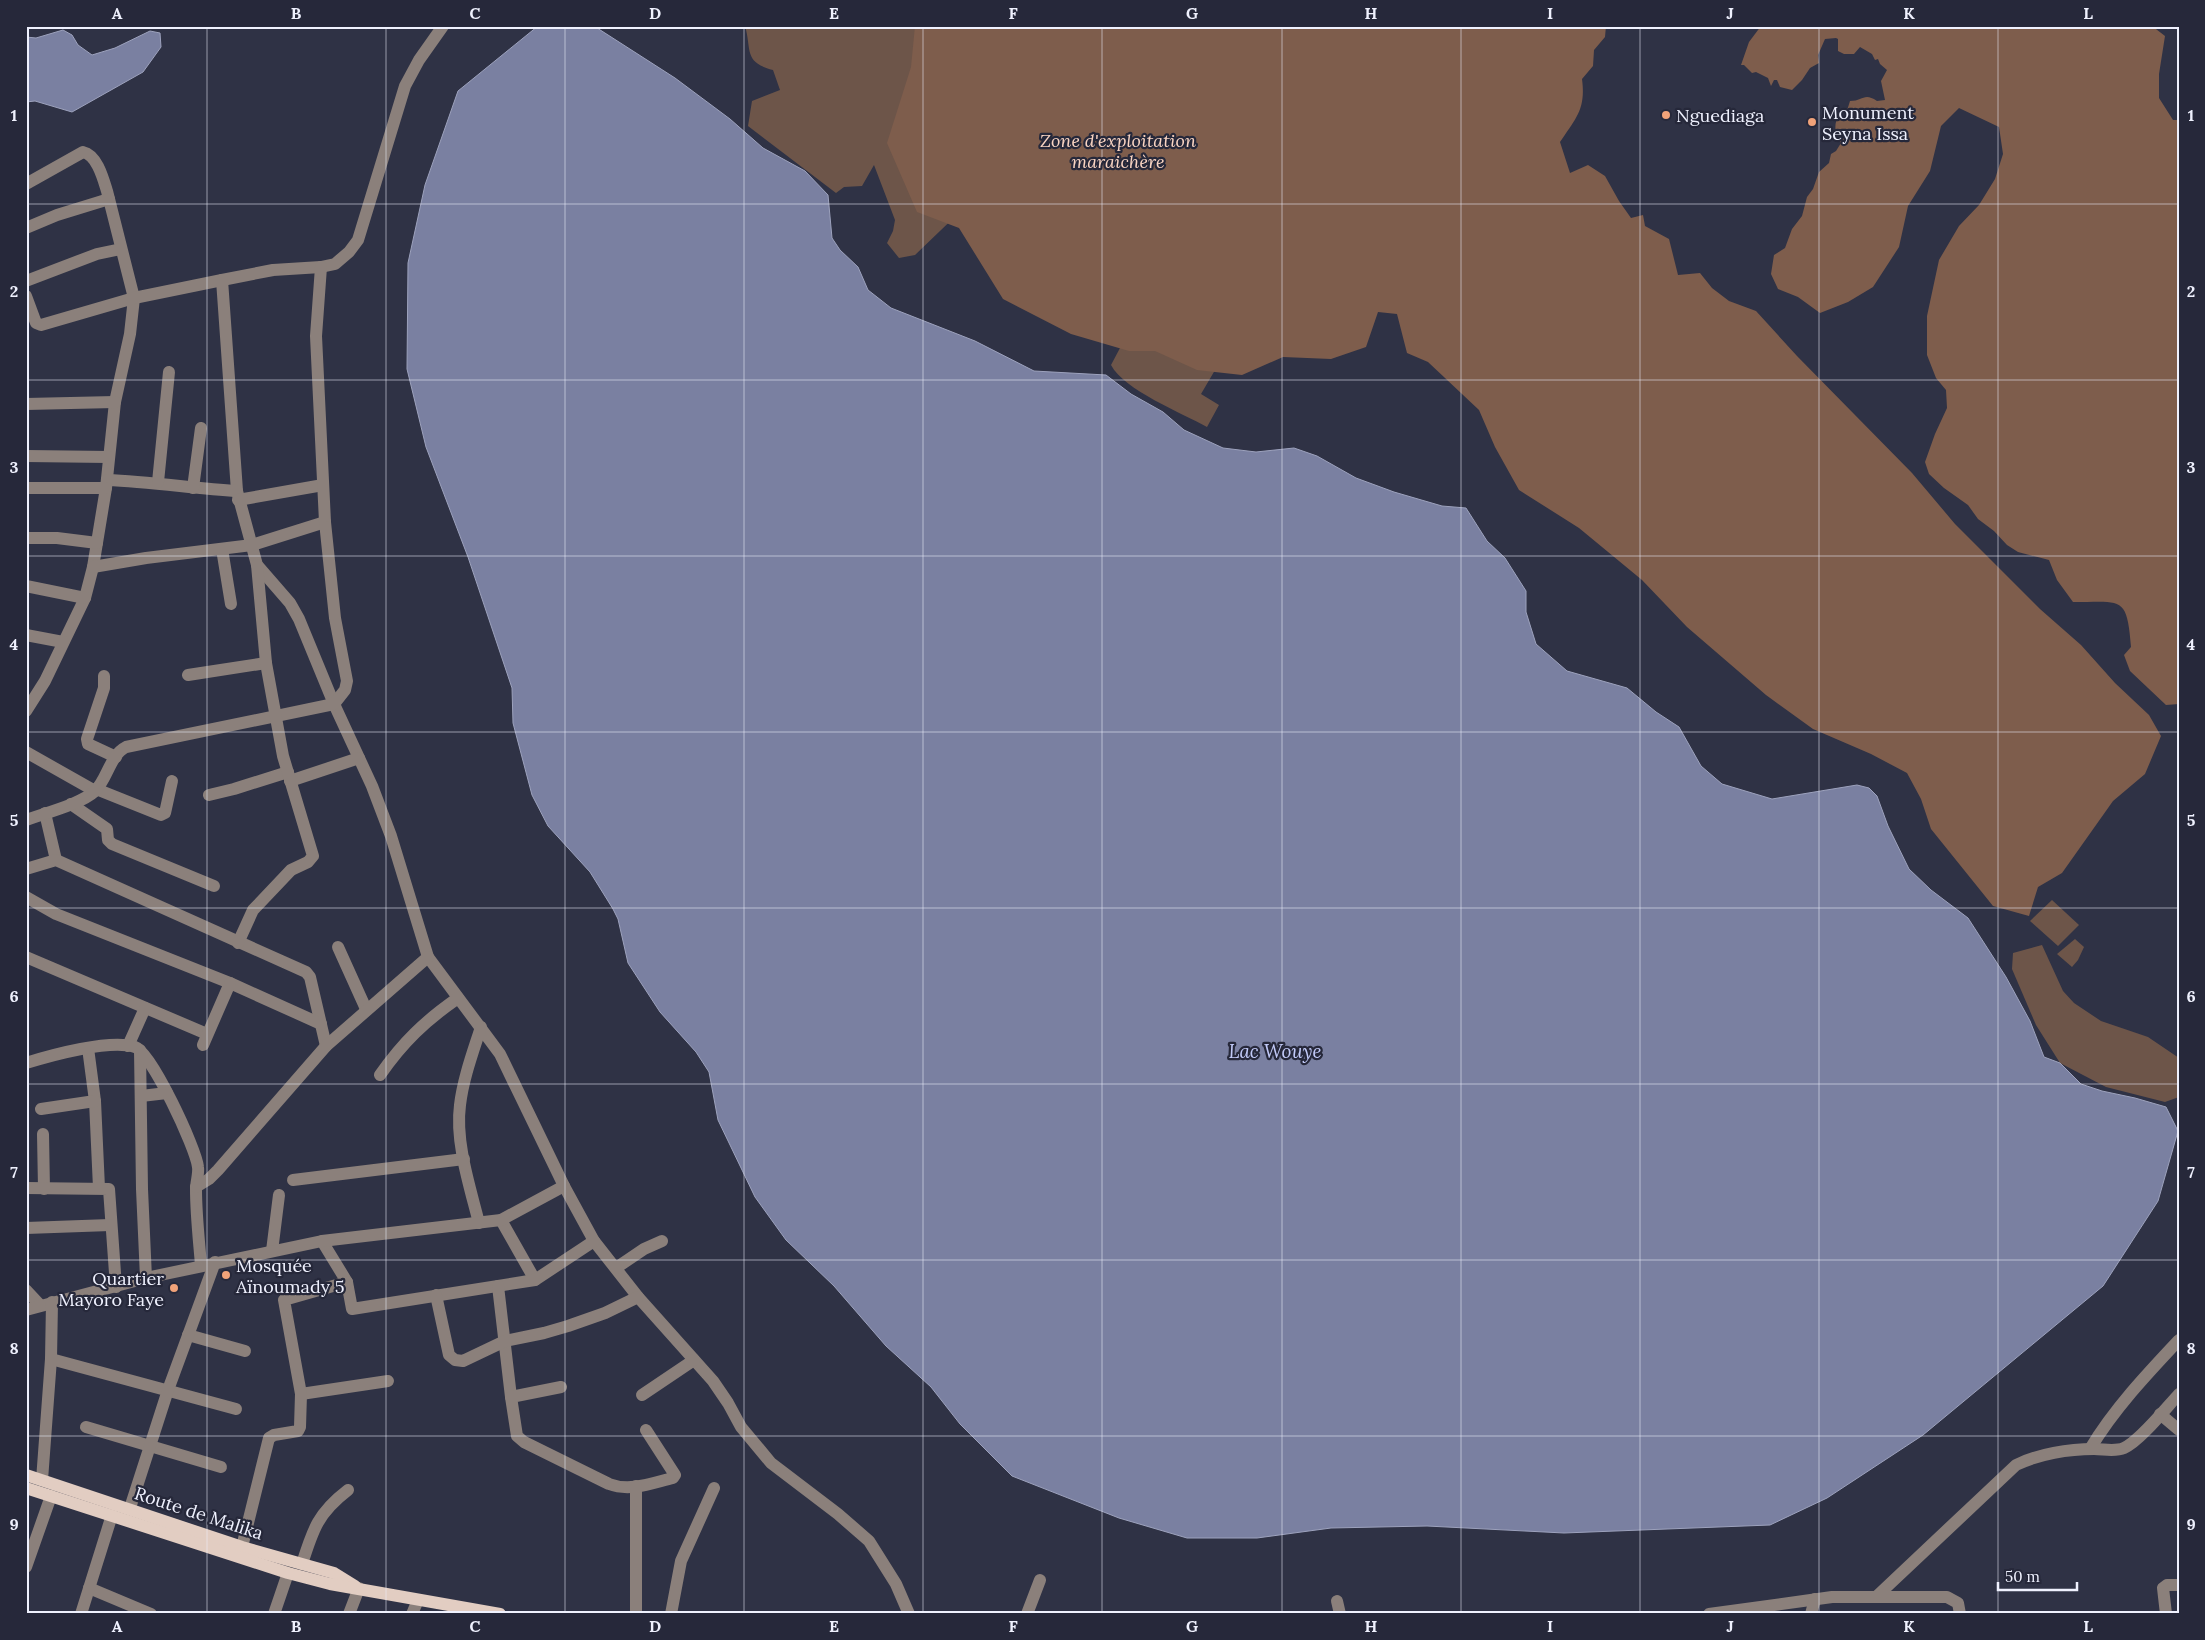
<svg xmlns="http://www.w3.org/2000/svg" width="2205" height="1640" viewBox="0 0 2205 1640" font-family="Lora,serif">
<rect width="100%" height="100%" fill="#2f3245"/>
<g fill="#6d5549">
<path d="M745,26H1331L1218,365L1201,394L1219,405L1207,427C1182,413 1124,390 1111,365L1138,314L966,206L915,255L899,258L887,243L893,231L895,220L874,165L862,186L844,187L836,193L748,126L752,101L780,90L773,70C743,62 752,50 745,26Z"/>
<path d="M2052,900L2079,925L2058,946L2030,921Z"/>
<path d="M2075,939L2084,947L2078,960L2072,967L2057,954Z"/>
<path d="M2042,945L2063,991L2074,1003L2101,1021L2148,1037L2179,1058V1097L2165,1102L2106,1087L2060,1063L2036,1025L2012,969L2013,953Z"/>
</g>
<g fill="#7e5d4c">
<path d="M915,26H1606L1605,37L1594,50L1593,66L1582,79C1586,109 1576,118 1560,142L1570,173L1588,165L1605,176L1619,201L1631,218L1643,215L1645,226L1669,239L1678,275L1700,273L1712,288L1729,301L1756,311L1797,356L1912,473L1955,524L2040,609L2081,645L2115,683L2149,715L2161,736L2145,774L2113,801L2062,873L2038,887L2029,916L1993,906L1931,829L1921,799L1907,773L1871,754L1813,729L1766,695L1687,627L1642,580L1579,528L1519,490L1495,447L1479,410L1428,362L1407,353L1397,314L1378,312L1366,347L1331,359L1283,357L1242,375L1197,370L1155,351H1129L1071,334L1003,299L959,228L917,212L887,143L911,67Z"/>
<path d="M1761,26H2152L2165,36L2159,74V98L2173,120H2179V704L2166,705L2130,671L2124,655L2131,647C2127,595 2122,602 2073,602L2057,580L2049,560L2018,552L2007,545L1994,531L1978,519L1968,505L1944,488L1929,474L1925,462L1935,434L1947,408L1946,390L1936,378L1927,355V316L1939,260L1959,226L1979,205L1995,179L2003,154L1999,127L1959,108L1941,126L1930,171L1908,206L1899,247L1873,287L1848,302L1820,313L1798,297L1778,289L1771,274L1774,255L1785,248L1792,229L1802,216L1807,197L1813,189L1819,172L1829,163L1831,154L1836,151L1841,143C1835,136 1833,123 1839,116L1845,117L1850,101C1863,101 1864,92 1877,101L1885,100L1881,81L1887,70L1880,64L1878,59L1875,60L1872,54L1860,47L1854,54H1844L1838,51V39L1836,38L1825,39L1818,55L1819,63L1810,68L1802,80L1792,90L1780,87L1777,80H1774L1771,86L1768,78L1756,72L1752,73L1744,65H1741L1749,42Z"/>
</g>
<g fill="#7a80a1" stroke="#9da2bd">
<path d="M538,26H594L675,78L730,119L763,148L805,171L828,195L832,238L840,250L858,267L868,290L891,308L975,341L1034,371L1106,375L1131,394L1163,412L1184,430L1223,448L1256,452L1294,448L1317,456L1356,478L1394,492L1442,506L1466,508L1487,541L1505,558L1526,591V612L1536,644L1567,671L1627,688L1656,712L1679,727L1701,766L1722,784L1772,799L1857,785L1869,788L1877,796L1888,826L1909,869L1931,890L1968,918L2006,977L2030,1021L2044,1057L2060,1063L2081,1084L2102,1091L2135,1098L2166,1107L2178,1131L2158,1201L2103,1286L1923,1435L1827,1498L1770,1525L1564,1533L1427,1526L1331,1528L1257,1538H1187L1119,1518L1012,1476L960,1424L931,1387L886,1346L834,1286L786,1240L755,1197L718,1120L709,1072L696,1052L660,1012L628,963L618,919L613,909L590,872L548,826L532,795L513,723L512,688L468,557L426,447L407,369L408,263L425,185L458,91Z"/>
<path d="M63,30L72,35L78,45L92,55L115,48L150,31L160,33L161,47L143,72L72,112L35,101L26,102V37L36,38Z"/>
</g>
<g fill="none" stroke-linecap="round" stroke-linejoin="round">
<g stroke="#8b807b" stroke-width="12">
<path d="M26,184L83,152C97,155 103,178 107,191L134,298L130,334L115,402L106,488L93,567L85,598L45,681L26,711"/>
<path d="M26,228L57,215L109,199"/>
<path d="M222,280L237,491L257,565L290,603L299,619L334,704L372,786L391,836L428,957L500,1054L564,1186L594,1241L638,1297L713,1381L728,1403L741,1427L771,1463L838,1514L869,1541L896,1584L909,1614"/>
<path d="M26,281L97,254L121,249"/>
<path d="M26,296L36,323L41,325L134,298L222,280L273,270L321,267L335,264L349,252L358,240L405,86L419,60L443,26"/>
<path d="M26,404L115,402"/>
<path d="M26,456L109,457"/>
<path d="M107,480C150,482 193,488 237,491"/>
<path d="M158,482L169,372"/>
<path d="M26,488H106"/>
<path d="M193,488L201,428"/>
<path d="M238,500L323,485"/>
<path d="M26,538H57L97,543"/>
<path d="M222,549L231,604"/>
<path d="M93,567L146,558L252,545L325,522"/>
<path d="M26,586L85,598"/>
<path d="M26,635L63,642"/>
<path d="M188,675L266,663"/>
<path d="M104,676V688L87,739L88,744L116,757"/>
<path d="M26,752L95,791"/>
<path d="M290,781L359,758"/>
<path d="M96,789L161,815L165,813L172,781"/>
<path d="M209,795L234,789L288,772"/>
<path d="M71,804L107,829L108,840L112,844L214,886"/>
<path d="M45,813L56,860"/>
<path d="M26,820C45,813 81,804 95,791C107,780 110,755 126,747L334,704L345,690L347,681L335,618L325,522L316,336L321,267"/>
<path d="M26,869L56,860L306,972L310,977L326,1046"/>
<path d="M26,897L56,914L230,983L321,1024"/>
<path d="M238,943L253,910L291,870L308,862L313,856L283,756L266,663L257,565"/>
<path d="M338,947L366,1009"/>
<path d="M26,957L207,1034"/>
<path d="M203,1045L230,983"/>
<path d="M128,1046L145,1008"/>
<path d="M88,1048L95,1101L99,1188"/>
<path d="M140,1050L142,1189L146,1278"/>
<path d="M26,1063C52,1055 110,1039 135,1047C151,1052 196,1148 198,1167C199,1174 196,1182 196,1189C196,1215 199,1240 201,1265"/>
<path d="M380,1075C403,1042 425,1021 458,998"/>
<path d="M141,1096L167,1093"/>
<path d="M41,1109L95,1101"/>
<path d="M43,1134L44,1189"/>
<path d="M293,1180L464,1159"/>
<path d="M196,1187L209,1179L218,1170L326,1046L428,957"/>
<path d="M26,1188L109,1189L116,1287"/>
<path d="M501,1220L535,1280"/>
<path d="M479,1223C470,1187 455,1142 460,1105C463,1079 473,1052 481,1027"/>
<path d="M26,1228L110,1225"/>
<path d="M322,1241L347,1282L352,1309L535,1280L594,1241"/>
<path d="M272,1251L279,1195"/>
<path d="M616,1268L644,1249L662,1241"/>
<path d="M498,1286L511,1397"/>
<path d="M26,1290L40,1305"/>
<path d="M436,1295L449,1355L455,1360L463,1361L505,1341L544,1333L568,1326L605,1313L638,1297"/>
<path d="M26,1310L146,1278L322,1241L501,1220L564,1186"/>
<path d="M188,1335L245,1351"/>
<path d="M51,1359L236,1409"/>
<path d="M561,1387L511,1397L517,1436L524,1442L609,1484C630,1492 652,1483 673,1478L675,1475L646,1430"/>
<path d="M301,1394L388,1381"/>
<path d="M642,1395L694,1360"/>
<path d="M2160,1414L2179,1430"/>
<path d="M86,1427L221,1467"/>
<path d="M2090,1449C2114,1409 2147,1374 2179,1340"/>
<path d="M42,1480L51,1359L52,1302"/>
<path d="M636,1486V1614"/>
<path d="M130,1508L168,1390L215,1262"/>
<path d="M242,1547L269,1438L274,1435L298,1431L300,1427L301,1394L284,1300L347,1282"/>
<path d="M302,1564C313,1529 318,1513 348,1490"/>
<path d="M26,1567L51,1496"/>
<path d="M89,1588L151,1614"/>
<path d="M1877,1596L2016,1465C2038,1454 2069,1449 2094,1449C2104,1449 2115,1452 2124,1448C2140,1441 2166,1408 2179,1394"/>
<path d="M1337,1601L1340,1614"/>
<path d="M81,1614L112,1515"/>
<path d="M274,1614L288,1573"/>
<path d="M349,1614L359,1588"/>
<path d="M412,1614L418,1600"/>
<path d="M671,1614L681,1561L714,1488"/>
<path d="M1027,1614L1040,1580"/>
<path d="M1709,1614L1832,1597H1947L1958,1603L1960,1614"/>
<path d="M1811,1614L1815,1599"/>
<path d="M2166,1614L2163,1588L2167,1585H2179"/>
</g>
<g stroke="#e2cdc2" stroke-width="12">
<path d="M26,1475L242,1547L334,1573L355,1586"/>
<path d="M26,1488L288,1573L330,1584L500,1614"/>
</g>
</g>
<path fill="none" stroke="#eff1fe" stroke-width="1" stroke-opacity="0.55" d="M207,26V1614M386,26V1614M565,26V1614M744,26V1614M923,26V1614M1102,26V1614M1282,26V1614M1461,26V1614M1640,26V1614M1819,26V1614M1998,26V1614M26,204H2179M26,380H2179M26,556H2179M26,732H2179M26,908H2179M26,1084H2179M26,1260H2179M26,1436H2179"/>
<g fill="#f0a279" stroke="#26283a" stroke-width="2">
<circle cx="1666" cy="115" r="5"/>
<circle cx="1812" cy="122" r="5"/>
<circle cx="226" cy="1275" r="5"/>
<circle cx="174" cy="1288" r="5"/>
</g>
<g text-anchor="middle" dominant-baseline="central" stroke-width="4.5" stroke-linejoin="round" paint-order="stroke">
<g font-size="18" fill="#eff1fe" stroke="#26283a" text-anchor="start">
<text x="1822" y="112">Monument<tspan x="1822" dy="21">Seyna Issa</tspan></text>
<text x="1676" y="115">Nguediaga</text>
<text x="236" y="1265">Mosquée<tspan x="236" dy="21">Aïnoumady 5</tspan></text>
<text x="164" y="1278" text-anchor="end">Quartier<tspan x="164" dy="21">Mayoro Faye</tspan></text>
</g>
<g font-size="18" font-style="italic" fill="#fad5c3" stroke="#26283a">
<text x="1118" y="140">Zone d'exploitation<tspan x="1118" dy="21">maraichère</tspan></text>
</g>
<g font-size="18" fill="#eff1fe" stroke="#26283a">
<text transform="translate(199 1513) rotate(18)">Route de Malika</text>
</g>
<g font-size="19" font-style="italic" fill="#c2caf8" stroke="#26283a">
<text x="1275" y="1051">Lac Wouye</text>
</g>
</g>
<rect width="2205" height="1640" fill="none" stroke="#26283a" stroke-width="55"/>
<path d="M1998 1582v8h79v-8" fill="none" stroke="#eff1fe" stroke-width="2.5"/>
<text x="2005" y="1582" font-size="15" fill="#eff1fe" stroke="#26283a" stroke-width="4" paint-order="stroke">50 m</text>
<rect x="28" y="28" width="2150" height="1584" fill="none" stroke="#eff1fe" stroke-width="2"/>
<g font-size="16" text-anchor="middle" font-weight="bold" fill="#eff1fe">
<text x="117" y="19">A</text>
<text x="296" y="19">B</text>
<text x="475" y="19">C</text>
<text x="655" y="19">D</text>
<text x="834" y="19">E</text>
<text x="1013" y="19">F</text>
<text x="1192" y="19">G</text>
<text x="1371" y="19">H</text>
<text x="1550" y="19">I</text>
<text x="1730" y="19">J</text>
<text x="1909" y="19">K</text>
<text x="2088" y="19">L</text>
<text x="14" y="121">1</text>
<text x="2191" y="121">1</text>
<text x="14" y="297">2</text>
<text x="2191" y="297">2</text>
<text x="14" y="473">3</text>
<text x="2191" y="473">3</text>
<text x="14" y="650">4</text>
<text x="2191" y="650">4</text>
<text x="14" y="826">5</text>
<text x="2191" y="826">5</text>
<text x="14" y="1002">6</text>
<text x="2191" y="1002">6</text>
<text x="14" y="1178">7</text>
<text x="2191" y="1178">7</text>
<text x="14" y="1354">8</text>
<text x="2191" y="1354">8</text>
<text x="14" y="1530">9</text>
<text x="2191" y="1530">9</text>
<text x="117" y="1632">A</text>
<text x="296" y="1632">B</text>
<text x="475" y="1632">C</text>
<text x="655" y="1632">D</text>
<text x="834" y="1632">E</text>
<text x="1013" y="1632">F</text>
<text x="1192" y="1632">G</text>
<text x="1371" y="1632">H</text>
<text x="1550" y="1632">I</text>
<text x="1730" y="1632">J</text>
<text x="1909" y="1632">K</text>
<text x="2088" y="1632">L</text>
</g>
</svg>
